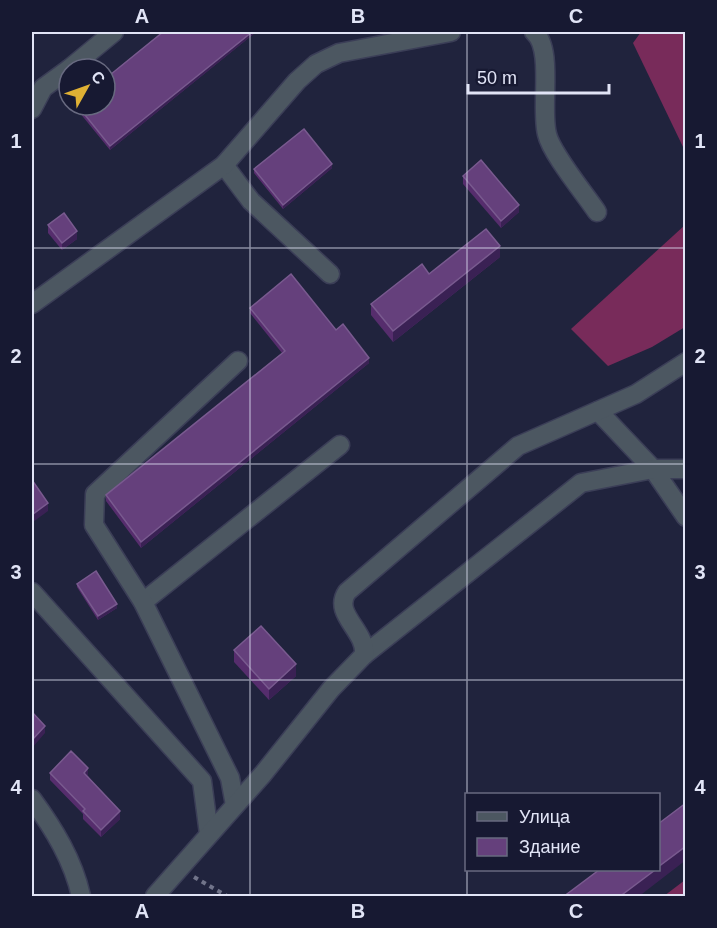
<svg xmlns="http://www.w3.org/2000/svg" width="717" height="928" viewBox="0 0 717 928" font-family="Arial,sans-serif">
<rect width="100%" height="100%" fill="#20233d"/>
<g fill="#782b5a">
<path d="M641,32H685V151L633,43Z"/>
<path d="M685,225V327L652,347L608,366L571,329Z"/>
<path d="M685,880V896H664Z"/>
</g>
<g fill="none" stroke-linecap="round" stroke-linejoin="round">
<defs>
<g id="minor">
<path d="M534,32C554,49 540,107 547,134C551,153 585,194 597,212"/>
<path d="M69,69L114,32"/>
<path d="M32,109L43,88L69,69"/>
<path d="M224,165L251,201L330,274"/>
<path d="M32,304L224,165L297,81L316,64L339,53L451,32"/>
<path d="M598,411L653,469L686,517"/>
<path d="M32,592L202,781L209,834"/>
<path d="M143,602L340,445"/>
<path d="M364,655L581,483L653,469H686"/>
<path d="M32,799C54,829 73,860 81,896"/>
<path d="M235,805L230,778L143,602L94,525L95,494L238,361"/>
<path d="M155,896L263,774L331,689L364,655C367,631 332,614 347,592L518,446L636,394L686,362"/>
</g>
</defs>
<use href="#minor" stroke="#3b3e57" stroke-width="21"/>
<path stroke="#71748a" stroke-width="4" stroke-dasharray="4.5 4.5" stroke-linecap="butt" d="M194,877L227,896"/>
<use href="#minor" stroke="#4c5761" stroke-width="18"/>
</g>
<g fill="#562d6d">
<path d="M163,32H256L110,150L75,107V105H105Z"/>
<path d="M332,168L283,209L254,173V169Z"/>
<path d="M463,176L519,212L501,228L463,184Z"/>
<path d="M48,225L77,239L62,250L48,233Z"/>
<path d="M500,257L393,342L371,315V304L429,274Z"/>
<path d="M250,308L369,363L141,548L106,501V495L282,353L250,313Z"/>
<path d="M77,584L117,608L98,620L77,587Z"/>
<path d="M234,650L296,676L269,700L234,662Z"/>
<path d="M50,773L88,776L120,819L101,837L83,819V814L50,780Z"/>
</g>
<g fill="#3a2154">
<path d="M252,32H256L110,150V146Z"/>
<path d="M332,164V168L283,209V205Z"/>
<path d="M519,205V212L501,228V221Z"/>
<path d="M77,231V239L62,250V243Z"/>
<path d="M500,246V257L393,342V331Z"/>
<path d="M369,358V363L141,548V542Z"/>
<path d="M48,503V511L33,522V514Z"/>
<path d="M117,604V608L98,620V616Z"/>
<path d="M296,664V676L269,700V689Z"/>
<path d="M45,726V733L32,748V740Z"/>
<path d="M88,768V776L84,780V773Z"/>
<path d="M120,811V819L101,837V830Z"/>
<path d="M686,846V860L638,897H619L655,870H658V867Z"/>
</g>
<g fill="#65407c" stroke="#795a8f" stroke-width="1.5">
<path d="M163,32H252L110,146L77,105H105V79Z"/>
<path d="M304,129L332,164L283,205L254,169Z"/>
<path d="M481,160L519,205L501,221L463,176Z"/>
<path d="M64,213L77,231L62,243L48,225Z"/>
<path d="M486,229L500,246L393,331L371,304L422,264L429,274Z"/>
<path d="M291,274L336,330L343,324L369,358L141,542L106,495L285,351L250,308Z"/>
<path d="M32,480L48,503L33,514L32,512Z"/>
<path d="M96,571L117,604L98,616L77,584Z"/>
<path d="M261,626L296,664L269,689L234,650Z"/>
<path d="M32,712L45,726L32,740Z"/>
<path d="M71,751L88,768L84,773L120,811L101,830L83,811L85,809L50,773Z"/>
<path d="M686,803V846L658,867V824Z"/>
<path d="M599,870H655L619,897H563Z"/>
</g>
<path fill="none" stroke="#e1e4f6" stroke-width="1.5" stroke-opacity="0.55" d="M250,32V896M467,32V794M32,248H686M32,464H686M32,680H686M467,870V896"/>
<rect width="717" height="928" fill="none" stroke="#171932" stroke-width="66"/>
<rect x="465" y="793" width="195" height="78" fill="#171932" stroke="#686a80" stroke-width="1.5"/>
<rect x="477" y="812" width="30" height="9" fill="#4c5761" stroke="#686a80" stroke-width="1.5"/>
<text x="519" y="823" font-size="18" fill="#e1e4f6">Улица</text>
<rect x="477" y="838" width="30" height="18" fill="#65407c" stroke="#686a80" stroke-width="1.5"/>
<text x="519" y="853" font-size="18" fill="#e1e4f6">Здание</text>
<g transform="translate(87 87) rotate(50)"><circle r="28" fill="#171932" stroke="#686a80" stroke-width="1.5"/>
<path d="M0-4.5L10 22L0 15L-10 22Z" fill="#dfb034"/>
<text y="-9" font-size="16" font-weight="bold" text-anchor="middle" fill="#e1e4f6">С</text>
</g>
<path d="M468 84v9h141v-9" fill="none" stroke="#e1e4f6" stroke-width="3"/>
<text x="477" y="84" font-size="18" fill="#e1e4f6" stroke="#171932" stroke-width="4.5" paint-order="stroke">50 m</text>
<rect x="33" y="33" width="651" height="862" fill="none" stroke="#e1e4f6" stroke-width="2"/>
<g font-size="20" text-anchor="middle" font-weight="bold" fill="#e1e4f6">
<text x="142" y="23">A</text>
<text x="358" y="23">B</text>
<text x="576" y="23">C</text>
<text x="16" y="148">1</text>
<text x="700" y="148">1</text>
<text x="16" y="363">2</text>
<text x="700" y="363">2</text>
<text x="16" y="579">3</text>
<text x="700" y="579">3</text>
<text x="16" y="794">4</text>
<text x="700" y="794">4</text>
<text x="142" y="918">A</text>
<text x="358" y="918">B</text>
<text x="576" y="918">C</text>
</g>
</svg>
